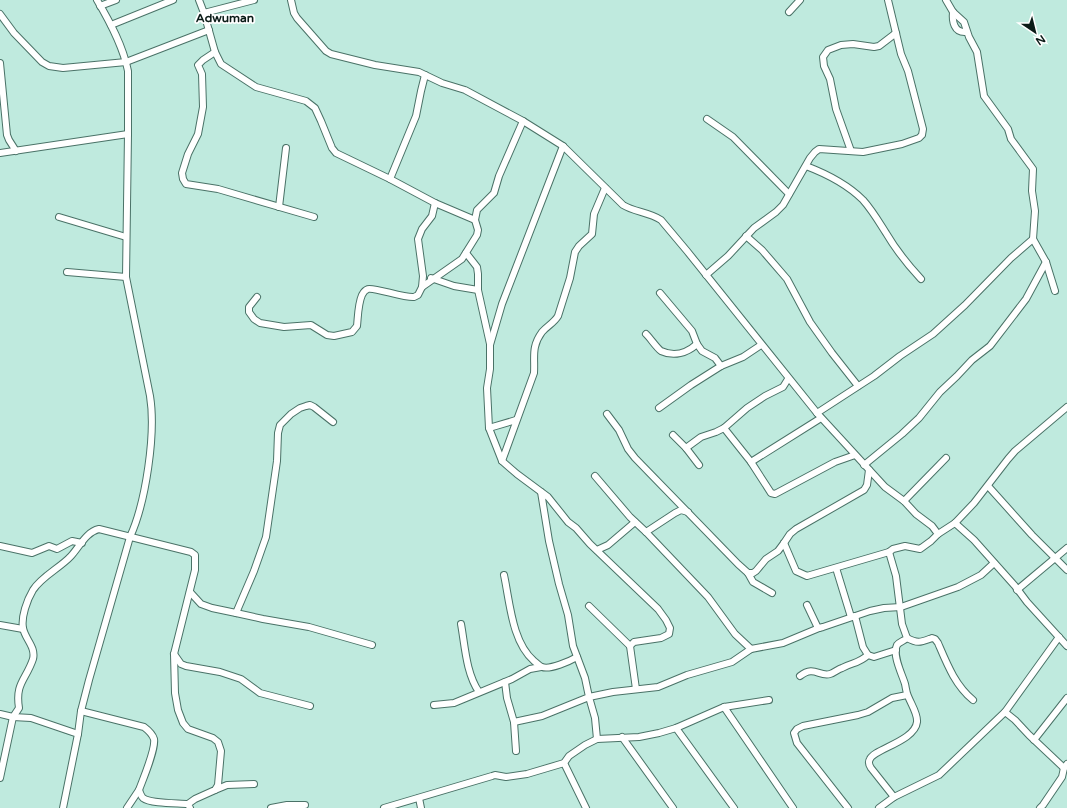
<svg xmlns="http://www.w3.org/2000/svg" width="1067" height="808" viewBox="0 0 1067 808" font-family="'Varela Round',sans-serif">
<rect width="100%" height="100%" fill="#bfeade"/>
<g fill="none" stroke-linecap="round" stroke-linejoin="round">
<defs>
<g id="minor">
<path d="M199,0L204,13L254,0"/>
<path d="M291,0L294,13L297,18L326,51L331,54L375,65L419,72L442,83L465,90L523,121L563,146L623,205C634,212 649,212 661,220L687,251L817,413L885,487L904,501L916,514L932,526L938,534L931,541L920,549L905,546L893,549L889,552L807,576L796,571L784,543"/>
<path d="M946,0L953,12L964,22L969,37L977,52L984,96L1008,129L1011,139L1033,169L1032,191L1035,211L1033,239L1046,262L1055,291"/>
<path d="M100,6L116,0"/>
<path d="M789,12L800,0"/>
<path d="M953,12C952,21 954,33 966,32"/>
<path d="M204,13L215,52L221,64L256,87L306,101L315,108L321,121L332,148L336,153L390,179"/>
<path d="M0,14L14,33L42,62L49,66L63,68L126,62L209,30"/>
<path d="M111,25L173,0"/>
<path d="M215,52L203,60L198,65L202,74L203,107L198,134L188,154L182,173L183,179L186,184L218,189L314,217"/>
<path d="M0,63L7,135L9,140L16,151"/>
<path d="M425,75L421,91L416,116L390,179L435,203L475,220"/>
<path d="M707,119L733,137L789,194"/>
<path d="M563,146L502,304L490,345V369L487,388L489,428L502,461L517,474L548,497L568,522L576,528L590,544L658,609L666,620L670,628L669,634L661,638L634,642L630,646L636,689"/>
<path d="M851,151L836,109L830,79L824,66L823,57L828,50L841,45L853,44L874,47L879,46L896,33"/>
<path d="M0,153L128,134"/>
<path d="M806,166C827,174 847,184 863,200C872,210 879,222 886,233C896,250 908,265 921,279"/>
<path d="M279,207L286,148"/>
<path d="M59,217L126,237"/>
<path d="M746,236L762,250L787,279L810,322L832,353L858,386"/>
<path d="M466,253L477,267L478,274V290L490,344"/>
<path d="M67,272L126,277"/>
<path d="M706,275L728,256L754,228L776,212L783,205L810,158L815,152L819,149L863,152L902,144L919,138L922,135L923,129L908,71L901,54L888,0"/>
<path d="M431,278L454,286L478,290"/>
<path d="M422,287L423,276L418,239L422,229L432,216L435,203"/>
<path d="M660,293L692,331L697,344L702,351L715,358L721,366"/>
<path d="M257,297L249,307V312L254,319L260,323L284,327L311,325L327,335L334,336L352,332L357,326C358,317 358,304 362,295C363,293 365,290 368,289C374,287 404,298 414,297L418,295L422,287L462,259L477,235L478,230L475,220L477,210L494,193L499,176L523,121"/>
<path d="M646,334C651,339 656,347 661,351C674,357 687,353 697,344"/>
<path d="M659,408L691,385L721,366L743,357L761,345"/>
<path d="M817,413L874,376L900,356L933,334L965,305L1011,258L1033,239"/>
<path d="M607,414L619,430L628,449L635,458L738,564L748,573H753L756,571L766,559L778,551L784,543L790,534L796,529L864,490L867,485L869,470"/>
<path d="M489,428L516,420"/>
<path d="M724,428L751,462L771,493L775,494L835,462L855,455"/>
<path d="M673,435L686,448L699,465"/>
<path d="M686,448L701,437L716,432L724,428L747,408L765,396L783,387L788,379"/>
<path d="M502,461L534,373C535,357 531,347 542,332C547,326 554,323 558,316L570,278L575,252L579,246L592,234L594,214L605,188"/>
<path d="M751,462L821,418"/>
<path d="M864,465L902,434L919,418L940,392L957,376L972,360L990,346L1026,299L1046,262"/>
<path d="M595,476L630,517L646,532L675,513L681,510L688,512"/>
<path d="M988,486L1032,535L1067,570"/>
<path d="M904,501L946,458"/>
<path d="M955,523L974,540L1015,586L1027,602L1067,646"/>
<path d="M646,532L708,597L735,634L751,649"/>
<path d="M938,534L955,523L974,503L1008,459L1015,451L1067,407"/>
<path d="M0,546L32,553L49,546L57,549L72,541L82,543"/>
<path d="M597,550L608,545L635,522"/>
<path d="M889,552L896,576L902,624L907,638C904,641 899,642 897,645C892,655 902,674 905,684C906,688 906,692 908,696C911,704 918,714 917,722C915,741 874,749 870,759C868,762 869,765 871,768L894,797"/>
<path d="M836,568L851,617"/>
<path d="M748,573L753,582L772,593"/>
<path d="M504,575C510,603 512,642 534,661C537,663 539,666 542,667C550,670 570,661 577,657"/>
<path d="M1017,590L1067,548"/>
<path d="M190,592L201,604L212,608L236,613L263,619L309,627L372,645"/>
<path d="M807,605L817,626L819,628L823,627L870,611L884,608L901,607L958,587L981,575L994,563"/>
<path d="M589,606L630,646"/>
<path d="M236,613L254,571L266,537L277,461L278,433L280,425L291,414L300,408L306,406L310,405L314,407L333,422"/>
<path d="M855,616L863,647L868,655L874,657L896,650"/>
<path d="M461,624C465,646 466,673 479,692"/>
<path d="M0,625L23,629"/>
<path d="M907,638C918,644 921,642 932,638L935,639L938,643C947,664 955,685 973,700"/>
<path d="M174,654L181,664L186,666L220,672L241,679L260,693L310,706"/>
<path d="M800,676C814,665 819,677 830,674C834,673 838,669 842,668C853,662 858,664 868,655"/>
<path d="M505,682L507,698L514,722L516,751"/>
<path d="M434,705L454,703L512,679L530,669L541,667"/>
<path d="M724,707L793,808"/>
<path d="M81,711L144,727C148,730 152,733 154,739C156,749 143,779 139,790C140,793 141,796 143,798C151,804 178,803 188,804"/>
<path d="M1005,712L1059,637"/>
<path d="M0,714L13,717L31,718L78,734L63,808"/>
<path d="M514,722L542,716L589,697L585,678L573,646L568,615L559,584L549,541L541,492"/>
<path d="M676,728L734,808"/>
<path d="M78,734L81,711L89,680L130,537C146,502 156,433 150,396L126,277L128,134V71C123,46 110,22 97,0"/>
<path d="M622,737L673,808"/>
<path d="M597,739L595,718L589,697L613,692L658,687L687,675L732,662L751,649L783,643L819,628"/>
<path d="M1034,740L1067,698"/>
<path d="M564,763L586,808"/>
<path d="M0,778L13,717L19,708C15,683 26,680 33,659C36,647 25,639 23,628C21,617 27,600 33,590C42,576 60,568 71,556C80,546 86,532 99,529L191,552L195,555V570L174,654L175,693L178,710L183,723L188,729L213,738L218,742L221,751L218,785L215,790L195,799L188,804L190,808"/>
<path d="M215,790L227,785L254,784"/>
<path d="M419,798L421,808"/>
<path d="M127,808L139,790"/>
<path d="M271,808L287,805H305"/>
<path d="M384,808L492,776L495,775L506,777L527,774L564,763L569,756L585,745L597,739L639,737L659,733L676,728L724,707L769,700"/>
<path d="M848,808L797,743L794,733L797,729L803,726L858,715L868,712L892,698L907,695"/>
<path d="M879,808L894,797L939,775L1005,712L1015,720L1029,735L1064,768"/>
<path d="M1040,808L1043,805L1062,777L1064,768L1067,764"/>
</g>
</defs>
<use href="#minor" stroke="#4a7267" stroke-width="8"/>
<use href="#minor" stroke="#fff" stroke-width="6"/>
</g>
<g text-anchor="middle" dominant-baseline="central" stroke-width="3.5" stroke-linejoin="round" paint-order="stroke">
<g font-size="12" font-weight="bold" fill="#0a1b17" stroke="#fff">
<text x="225" y="18">Adwuman</text>
</g>
</g>
<g transform="translate(1035 32) rotate(145)" stroke="#ffffff" stroke-width="3" paint-order="stroke">
<path d="M0-3L7 15L0 10L-7 15Z" fill="#0a1b17"/>
<text y="-6" font-size="11" font-weight="bold" text-anchor="middle" fill="#0a1b17">N</text>
</g>
</svg>
